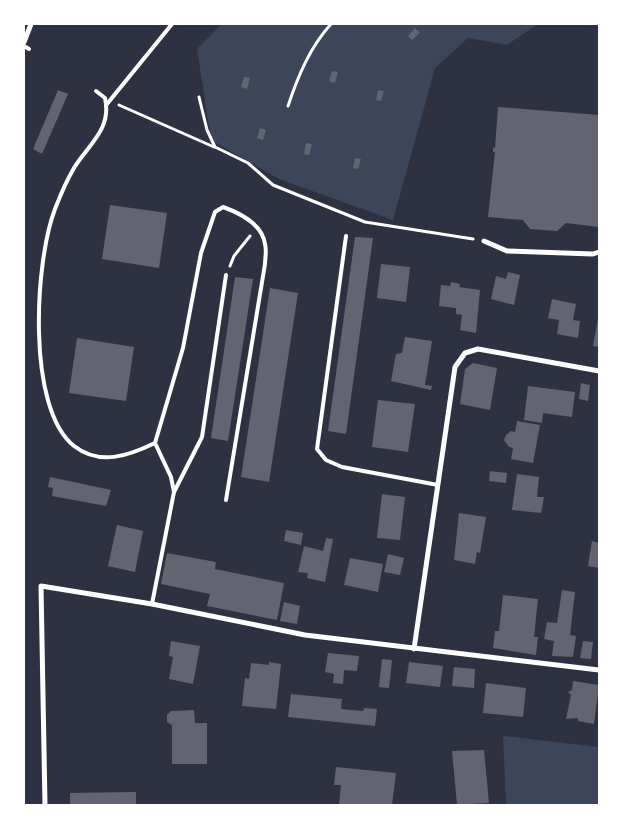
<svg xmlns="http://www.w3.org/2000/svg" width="623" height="829" viewBox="0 0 623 829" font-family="'Space Grotesk',sans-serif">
<rect width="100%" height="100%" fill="#2d3142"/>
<g fill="#3c4559">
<path d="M222,24H538L507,45L468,38L435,68L393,220L279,179L211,140L197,49Z"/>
<path d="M503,736L599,747V805H506Z"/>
</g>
<g fill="#626471">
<path d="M415,28L420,33L412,40L408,36Z"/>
<path d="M332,71L338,72L335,83L329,81Z"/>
<path d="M244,77L250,78L247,89L241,87Z"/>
<path d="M58,90L68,94L42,154L33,149Z"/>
<path d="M378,90L384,91L381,101L376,100Z"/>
<path d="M498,107L599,115L598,227L566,223L557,231L530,229L523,220L488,217L495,152H493V147L495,148Z"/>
<path d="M260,128L266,130L263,140L257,138Z"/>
<path d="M306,143L312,144L309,155L304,154Z"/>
<path d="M355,158L361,159L358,169L353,168Z"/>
<path d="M110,205L167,213L159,268L102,259Z"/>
<path d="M355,237L373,238L346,434L328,431Z"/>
<path d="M381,264L410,267L406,302L377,298Z"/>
<path d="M508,272L520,275L514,305L491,299L496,276L506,279Z"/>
<path d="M235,277L253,279L228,441L211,438Z"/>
<path d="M451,282L460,284L459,287L480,290L476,333L460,330L462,315L456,314V308L439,306L441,285L450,286Z"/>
<path d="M270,288L298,293L269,482L241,477Z"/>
<path d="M552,299L576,304L573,320L580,321L578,338L557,334L559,320L548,318Z"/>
<path d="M598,318L599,319V347L593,346Z"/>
<path d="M405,337L432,341L425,385L432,386L431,390L391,381L396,354L402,353Z"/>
<path d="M77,338L134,347L126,401L69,393Z"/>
<path d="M473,363L497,368L490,410L460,404L465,369Z"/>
<path d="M581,383L590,385L588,401L579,399Z"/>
<path d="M528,386L575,392L572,417L543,413L542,423L524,420Z"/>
<path d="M378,400L415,404L408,452L372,447Z"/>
<path d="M517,421L540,425L533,463L511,459L513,448L509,447L504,440L506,435L511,431L515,432Z"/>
<path d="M490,471L507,473L506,483L489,481Z"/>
<path d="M517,474L539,477L537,497H544L541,513L512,510Z"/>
<path d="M50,477L111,490L106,506L52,496L53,488L48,487Z"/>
<path d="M382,494L405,497L400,540L377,538Z"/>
<path d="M459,513L486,517L480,553L477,552L475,564L454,560Z"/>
<path d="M117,525L143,531L135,572L108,566Z"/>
<path d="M286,530L303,533L301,545L284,541Z"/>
<path d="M326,538L333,539L325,582L307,578L308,573L298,572L304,546L323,551Z"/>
<path d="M592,541L599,543V568L588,566Z"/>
<path d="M167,553L216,562L215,569L284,583L277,620L207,606L210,594L161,584Z"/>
<path d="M388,554L404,558L400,575L384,572Z"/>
<path d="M350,558L383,564L378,592L344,585Z"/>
<path d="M562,590L575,592L570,635L576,636L573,657L552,656L554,641L544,639L547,622L557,623Z"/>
<path d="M503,595L538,599L534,637H538L536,655L493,648L495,631H499Z"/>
<path d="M284,602L300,606L297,624L280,621Z"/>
<path d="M171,641L200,646L193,684L169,679L173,657L169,656Z"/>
<path d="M583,641L593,642L591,659L580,658Z"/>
<path d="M328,653L359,656L357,671L344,670L343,684L333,683L334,674L325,672Z"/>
<path d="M382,659L392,660L389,688L379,687Z"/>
<path d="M269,662L281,664L276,709L242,706L245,678L249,679L251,663L269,665Z"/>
<path d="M409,662L443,666L440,687L406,683Z"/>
<path d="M454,667L475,669L474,688L452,686Z"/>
<path d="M573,681L599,685L594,724L578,721V718L566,719L571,695L568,692L572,690Z"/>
<path d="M486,683L526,688L523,717L483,713Z"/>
<path d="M291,694L342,699L341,709L363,711L364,708L377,709L375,726L288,717Z"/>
<path d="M194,710L195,723H207V764H172V725L167,722V715L171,711Z"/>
<path d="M484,750L489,803L457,805L452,751Z"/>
<path d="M336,767L396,773L392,805H339L341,785H334Z"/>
<path d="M136,792V805H70V793Z"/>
</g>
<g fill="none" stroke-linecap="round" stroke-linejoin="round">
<g stroke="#fff" stroke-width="3">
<path d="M199,97L207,130L215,147L248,163L273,185L365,222L473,239"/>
<path d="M119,105L214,147"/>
<path d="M288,106C298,76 310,47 331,24"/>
<path d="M230,266L234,256L250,236"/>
</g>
<g stroke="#fff" stroke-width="4">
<path d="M24,46L29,49"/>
<path d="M96,91L105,98C112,129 89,144 74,168C67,180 60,196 55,209C35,261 26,408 74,446C100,466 128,456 155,443L183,348L201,253L215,212L223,207C240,213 262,224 265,244C267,250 265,258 265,264L226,500"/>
<path d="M107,104L172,24"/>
<path d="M346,236L317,449L326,460L342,467L438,485"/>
<path d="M174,492L202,437L226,275"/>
<path d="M152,604L174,492L171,477L155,443"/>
</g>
<g stroke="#fff" stroke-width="5">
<path d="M24,42L31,24"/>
<path d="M484,241L507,251L593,254L599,252"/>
<path d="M414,649L455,367L465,353L478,349L599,371"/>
<path d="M45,805L41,586L152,604L305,635L599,670"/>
</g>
</g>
<rect width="623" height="829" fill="none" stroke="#ffffff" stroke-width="50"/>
</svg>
